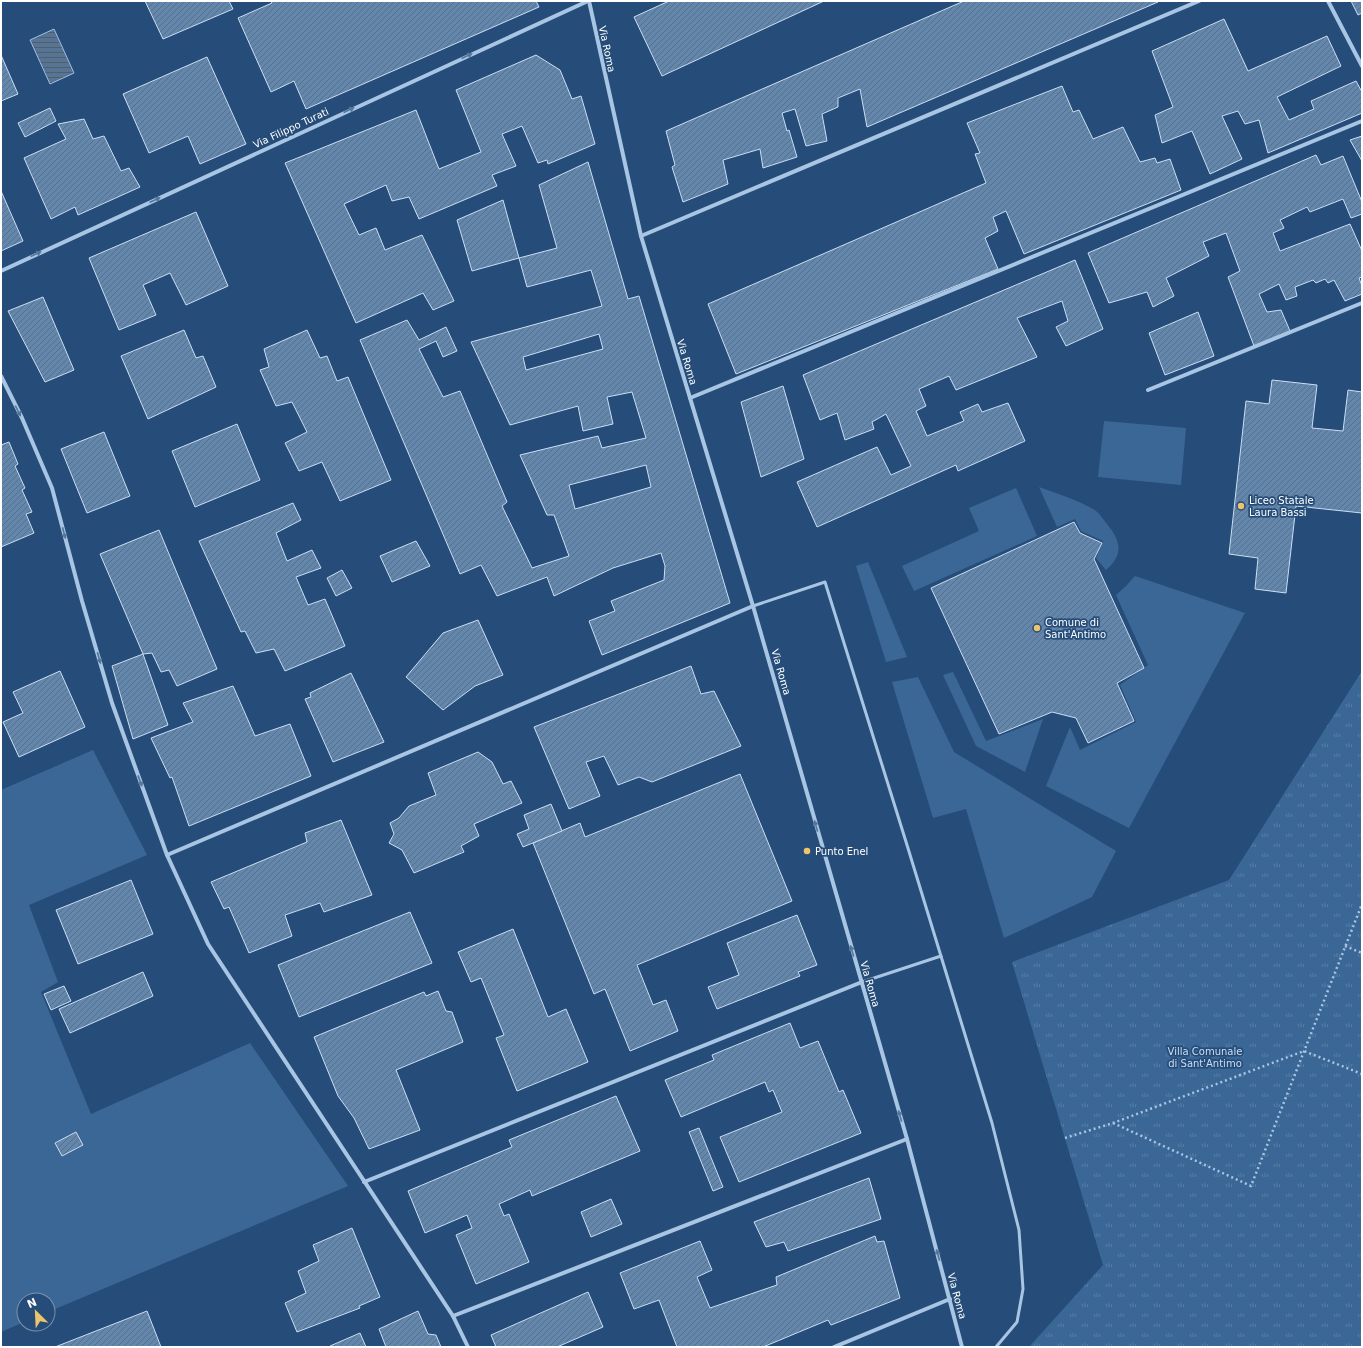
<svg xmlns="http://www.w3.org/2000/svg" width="1363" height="1348" viewBox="0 0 1363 1348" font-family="'DejaVu Sans',sans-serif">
<defs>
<pattern id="park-tufts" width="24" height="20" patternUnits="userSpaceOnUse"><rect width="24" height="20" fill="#3a6796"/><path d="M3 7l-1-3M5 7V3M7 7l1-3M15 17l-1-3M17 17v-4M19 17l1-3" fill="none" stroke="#587ea6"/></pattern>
<pattern id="water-rules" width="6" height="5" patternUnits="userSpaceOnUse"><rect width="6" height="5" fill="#577494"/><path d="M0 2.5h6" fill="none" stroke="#515e6c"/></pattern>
<pattern id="building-hatch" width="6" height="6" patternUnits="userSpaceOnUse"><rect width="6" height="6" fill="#6286ac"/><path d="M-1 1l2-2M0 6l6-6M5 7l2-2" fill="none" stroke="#596f86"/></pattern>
</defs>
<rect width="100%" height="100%" fill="#264d79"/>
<g fill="#3a6796">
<path d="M1104,421L1186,428L1181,485L1098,477Z"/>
<path d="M1039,487C1058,494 1079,500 1096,511C1100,514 1103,519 1106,523C1120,539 1125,554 1106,570L1096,558L1103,541L1081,531L1075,519L1057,527Z"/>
<path d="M1016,488L1037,536L914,591L902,566L979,531L969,508Z"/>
<path d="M868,562L907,657L886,662L856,566Z"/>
<path d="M1135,576L1245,613L1129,828L1046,786L1070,727L1080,750L1136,722L1120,685L1148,665L1116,595L1126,586Z"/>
<path d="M953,672L986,741L1043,719L1025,772L976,746L943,675Z"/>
<path d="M918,677L954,752L1116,851L1092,897L1004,938L966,809L933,818L892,682Z"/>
<path d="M93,750L147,855L29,905L58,982L41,992L91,1114L250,1043L348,1186L48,1312V1300H24V1322L1,1332V790Z"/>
</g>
<path fill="url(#park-tufts)" d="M1362,671V1347H1029L1103,1265L1012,962L1229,880Z"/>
<path fill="url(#water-rules)" stroke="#9dc0e4" d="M54,29L74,73L50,84L30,40Z"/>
<g fill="url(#building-hatch)" stroke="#cbdef3" fill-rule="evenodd">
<path d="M145,1H229L233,9L163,39Z"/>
<path d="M271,1H536L539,7L306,109L294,81L271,92L238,18L272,3Z"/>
<path d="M669,1H824L662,76L634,17Z"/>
<path d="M964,1H1158V2L867,127L860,89L838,98V107L822,114L827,141L806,146L795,109L782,113L787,131L789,130L797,157L763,168L760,149L723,160L728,184L683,202L672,167L675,165L666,131Z"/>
<path d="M1351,1H1362V13L1358,15Z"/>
<path d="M1224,19L1248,71L1327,36L1341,66L1277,97L1289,120L1314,109L1311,101L1356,81L1362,92V113L1268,153L1259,120L1245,124L1238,111L1222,116L1242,159L1210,174L1192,131L1162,143L1155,115L1173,107L1152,51Z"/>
<path d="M1,55L18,94L1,101Z"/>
<path d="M536,55L560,70L572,99L581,96L595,144L548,164L547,160L538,163L522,126L502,134L516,166L492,175L497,186L419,219L409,197L392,201L386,185L344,204L359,235L376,228L385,250L422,235L454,301L433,310L423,293L356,323L285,163L416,110L439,169L481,152L456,90Z"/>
<path d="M207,57L246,144L200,164L188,136L149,153L123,94Z"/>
<path d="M1062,86L1073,112L1079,110L1093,139L1123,127L1140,162L1155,158L1157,163L1170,159L1181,190L1024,254L1006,211L993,217L998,231L985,238L998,269L736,374L708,304L986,183L975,154L980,153L967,123Z"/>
<path d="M50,108L56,121L25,137L18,123Z"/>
<path d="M84,119L93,139L104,136L121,171L129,168L140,187L78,215L75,207L51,219L24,158L66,139L58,124Z"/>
<path d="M1362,136V161L1350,140Z"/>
<path d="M1316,155L1321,165L1343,156L1362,202V214L1351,218L1343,199L1310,212L1307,207L1280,220L1284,228L1273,233L1280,251L1350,224L1362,251V277L1359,278L1362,286V294L1345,301L1334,280L1328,283L1325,279L1316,283L1313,280L1295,287L1297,296L1286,300L1279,284L1259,294L1267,312L1281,310L1290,331L1254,346L1228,277L1240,271L1226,233L1203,242L1209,256L1166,278L1174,296L1153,307L1147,292L1109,303L1088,253Z"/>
<path d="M588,162L628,299L639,296L730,603L602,655L589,621L615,611L611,601L664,580L665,566L661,553L613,568L554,596L547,577L497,596L481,565L460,574L360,340L407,320L419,340L446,327L457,351L443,357L436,341L419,349L443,397L460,391L507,502L502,506L532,568L569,556L554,515H547L520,455L598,436L602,448L646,438L632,392L607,397L613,424L583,431L578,406L510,425L471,342L602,306L591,270L527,287L519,258L557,248L539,185ZM599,334L603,349L526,370L523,357ZM646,465L651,487L575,509L569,485Z"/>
<path d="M1,191L23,241L1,251Z"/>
<path d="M503,200L519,258L472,271L457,220Z"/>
<path d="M196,212L228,286L186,305L170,273L143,285L156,315L119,330L89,258Z"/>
<path d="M1075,260L1103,329L1066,346L1056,327L1068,321L1062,301L1017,318L1037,357L956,390L949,376L919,389L926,406L916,411L927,436L964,421L960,412L978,404L982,412L1008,403L1025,441L958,471L956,465L817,527L797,482L877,447L891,475L911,466L886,414L872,422L874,429L845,440L837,413L820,420L803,375Z"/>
<path d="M43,297L74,370L45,382L8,311Z"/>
<path d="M1198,312L1214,356L1165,375L1149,333Z"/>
<path d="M184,330L196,358L203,356L216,387L148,419L121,356Z"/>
<path d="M307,330L320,358L327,356L337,381L348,377L391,480L340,501L322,462L299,471L285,443L307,432L292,402L276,406L260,370L269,367L264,349Z"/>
<path d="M1272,380L1317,385L1312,428L1343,431L1348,390L1362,392V513L1296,506L1286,593L1255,589L1258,558L1229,554L1246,401L1269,404Z"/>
<path d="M783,386L804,459L761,477L741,402Z"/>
<path d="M237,424L260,480L195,507L172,451Z"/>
<path d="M104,432L130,496L87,513L61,449Z"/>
<path d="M9,442L18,464L15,466L25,488L22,490L32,512L26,514L34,533L1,547V445Z"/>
<path d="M293,503L301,520L276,533L287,561L312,550L321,568L296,577L308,605L325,599L345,646L285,671L274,649L256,653L245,631L241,632L199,541Z"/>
<path d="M1074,522L1080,533L1102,543L1094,559L1144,668L1117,683L1134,721L1088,743L1076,718L1052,712L999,734L931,588Z"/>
<path d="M159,530L217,669L177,686L169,670L161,672L152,653L143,654L100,554Z"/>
<path d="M416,541L430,566L392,582L380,556Z"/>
<path d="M342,570L352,588L336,596L327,578Z"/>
<path d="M478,620L503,675L475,686L443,710L406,677L443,633Z"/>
<path d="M143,654L168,725L133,739L112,666Z"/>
<path d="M691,666L701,694L714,691L741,746L652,782L639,777L618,785L604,756L586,762L600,796L569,809L534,727Z"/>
<path d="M60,671L85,727L19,757L3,722L23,713L13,692Z"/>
<path d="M351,673L384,742L333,762L305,699L311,697L310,693Z"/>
<path d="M233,686L255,736L290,724L311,776L189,826L172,777L170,778L151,738L193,722L183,703Z"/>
<path d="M478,752L492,762L503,784L511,781L522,803L474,824L479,836L461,846L464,852L414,873L402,850L389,843L394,834L390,823L399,818L409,806L436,795L428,773Z"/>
<path d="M740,774L792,901L637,965L653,1005L666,1000L678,1031L630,1051L605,989L594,994L533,843L580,823L585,837Z"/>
<path d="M551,804L562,831L523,847L517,834L529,829L524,815Z"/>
<path d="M341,820L372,895L324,912L320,903L285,915L292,936L249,953L229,907L224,909L211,882L307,842L305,833Z"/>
<path d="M131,880L153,934L78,964L56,910Z"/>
<path d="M410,912L432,963L299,1017L278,965Z"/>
<path d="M797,915L817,965L798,972L800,976L717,1009L708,987L739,975L727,943Z"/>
<path d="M513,929L548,1017L566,1009L588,1062L517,1091L496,1038L504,1035L481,978L471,982L458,952Z"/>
<path d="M143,972L153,996L70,1033L59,1009Z"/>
<path d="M64,986L71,1001L51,1010L44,994Z"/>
<path d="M438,991L446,1011L452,1012L463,1042L396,1070L420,1130L369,1149L354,1118L338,1096L314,1037L424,992L426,996Z"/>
<path d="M790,1023L800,1048L818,1041L839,1092L843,1090L861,1133L739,1182L720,1137L782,1112L773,1090L769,1092L765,1082L681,1117L665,1080L714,1060L712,1055Z"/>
<path d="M616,1096L640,1151L532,1196L530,1190L499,1204L504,1216L509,1214L529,1262L476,1284L456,1235L472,1228L467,1215L425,1233L408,1191L512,1147L509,1140Z"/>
<path d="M699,1128L723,1187L713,1191L689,1132Z"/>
<path d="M76,1132L83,1145L62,1156L55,1143Z"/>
<path d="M869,1178L881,1219L788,1251L784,1242L766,1247L754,1222Z"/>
<path d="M611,1199L622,1224L591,1237L581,1212Z"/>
<path d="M352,1228L380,1297L359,1306L360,1308L297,1332L285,1303L306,1293L298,1271L319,1261L313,1245Z"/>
<path d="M875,1236L877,1242L884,1241L900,1298L831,1325L828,1320L763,1347H677L659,1300L634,1309L620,1273L700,1241L712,1270L697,1277L710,1308L777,1285L776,1277Z"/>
<path d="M588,1292L603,1327L557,1347H496L491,1335Z"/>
<path d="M147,1311L161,1347H55Z"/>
<path d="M418,1311L428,1334L436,1335L441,1347H386L379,1329Z"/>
<path d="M360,1333L366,1347H330V1346Z"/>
</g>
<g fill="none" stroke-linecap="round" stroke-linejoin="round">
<g stroke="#a8c5e3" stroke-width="2.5" stroke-dasharray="2 3" stroke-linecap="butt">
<path d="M1345,946L1362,953"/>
<path d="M1113,1123L1251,1186L1362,904"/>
<path d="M1065,1138L1113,1123L1304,1051L1362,1074"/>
</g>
<g stroke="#a8c5e3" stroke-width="3">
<path d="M753,606L825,582L907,845L992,1123L1019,1230L1023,1289L1017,1322L996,1347"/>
<path d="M862,982L941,956"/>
</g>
<g stroke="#a8c5e3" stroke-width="4">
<path d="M589,1L641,236L753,606L907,1139L962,1347"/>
<path d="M1328,1L1362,66"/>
<path d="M641,236L1199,1"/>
<path d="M1,271L588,1"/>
<path d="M1,376L22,418L52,488L82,601L112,703L167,855L208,944L453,1316L468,1347"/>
<path d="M1148,390L1362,303"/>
<path d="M690,398L1362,121"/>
<path d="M167,855L753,606"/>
<path d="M364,1182L862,982"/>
<path d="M453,1316L907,1139"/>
<path d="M834,1347L950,1299"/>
</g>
</g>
<defs><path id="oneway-solid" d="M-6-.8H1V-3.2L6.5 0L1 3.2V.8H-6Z"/></defs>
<g fill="#54779e">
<use href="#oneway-solid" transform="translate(467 56) rotate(-25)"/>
<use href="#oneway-solid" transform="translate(349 110) rotate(-25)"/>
<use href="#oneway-solid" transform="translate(155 200) rotate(-25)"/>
<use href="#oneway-solid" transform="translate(36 254) rotate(-25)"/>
<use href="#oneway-solid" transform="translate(18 411) rotate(63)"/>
<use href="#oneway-solid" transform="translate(64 533) rotate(75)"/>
<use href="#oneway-solid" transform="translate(99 658) rotate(74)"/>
<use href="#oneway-solid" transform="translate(140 781) rotate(70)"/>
<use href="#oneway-solid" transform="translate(816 826) rotate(-106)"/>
<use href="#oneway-solid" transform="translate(852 951) rotate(-106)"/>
<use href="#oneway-solid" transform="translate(900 1116) rotate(-106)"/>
<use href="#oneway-solid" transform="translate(938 1255) rotate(-105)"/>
</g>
<g fill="#ecc46e" stroke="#264d79" stroke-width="1.5">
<circle cx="1241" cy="506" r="4"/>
<circle cx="1037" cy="628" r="4"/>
<circle cx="807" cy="851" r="4"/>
</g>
<g text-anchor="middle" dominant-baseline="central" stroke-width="3.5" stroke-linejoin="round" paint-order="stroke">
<g font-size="10" fill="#fff" stroke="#264d79">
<text transform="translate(607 49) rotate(78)">Via Roma</text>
<text transform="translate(291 128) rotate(-25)">Via Filippo Turati</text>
<text transform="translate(687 362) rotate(73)">Via Roma</text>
<text transform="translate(781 672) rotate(74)">Via Roma</text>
<text transform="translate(870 984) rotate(74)">Via Roma</text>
<text transform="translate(957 1296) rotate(75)">Via Roma</text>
</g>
<g font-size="10" fill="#fff" stroke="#264d79" text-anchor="start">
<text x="1249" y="500">Liceo Statale<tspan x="1249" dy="12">Laura Bassi</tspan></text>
<text x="1045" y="622">Comune di<tspan x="1045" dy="12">Sant'Antimo</tspan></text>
<text x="815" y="851">Punto Enel</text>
</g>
<g font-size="10" fill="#cbdef3" stroke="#264d79">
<text x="1205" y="1051">Villa Comunale<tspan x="1205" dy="12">di Sant'Antimo</tspan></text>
</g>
</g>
<rect width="1363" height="1348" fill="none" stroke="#ffffff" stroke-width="4"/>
<g transform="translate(36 1312) rotate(336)"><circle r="19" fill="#264d79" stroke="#7d94af"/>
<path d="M0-3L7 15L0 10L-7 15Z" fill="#ecc46e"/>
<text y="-6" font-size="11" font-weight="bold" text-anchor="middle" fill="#ffffff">N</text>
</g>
</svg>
